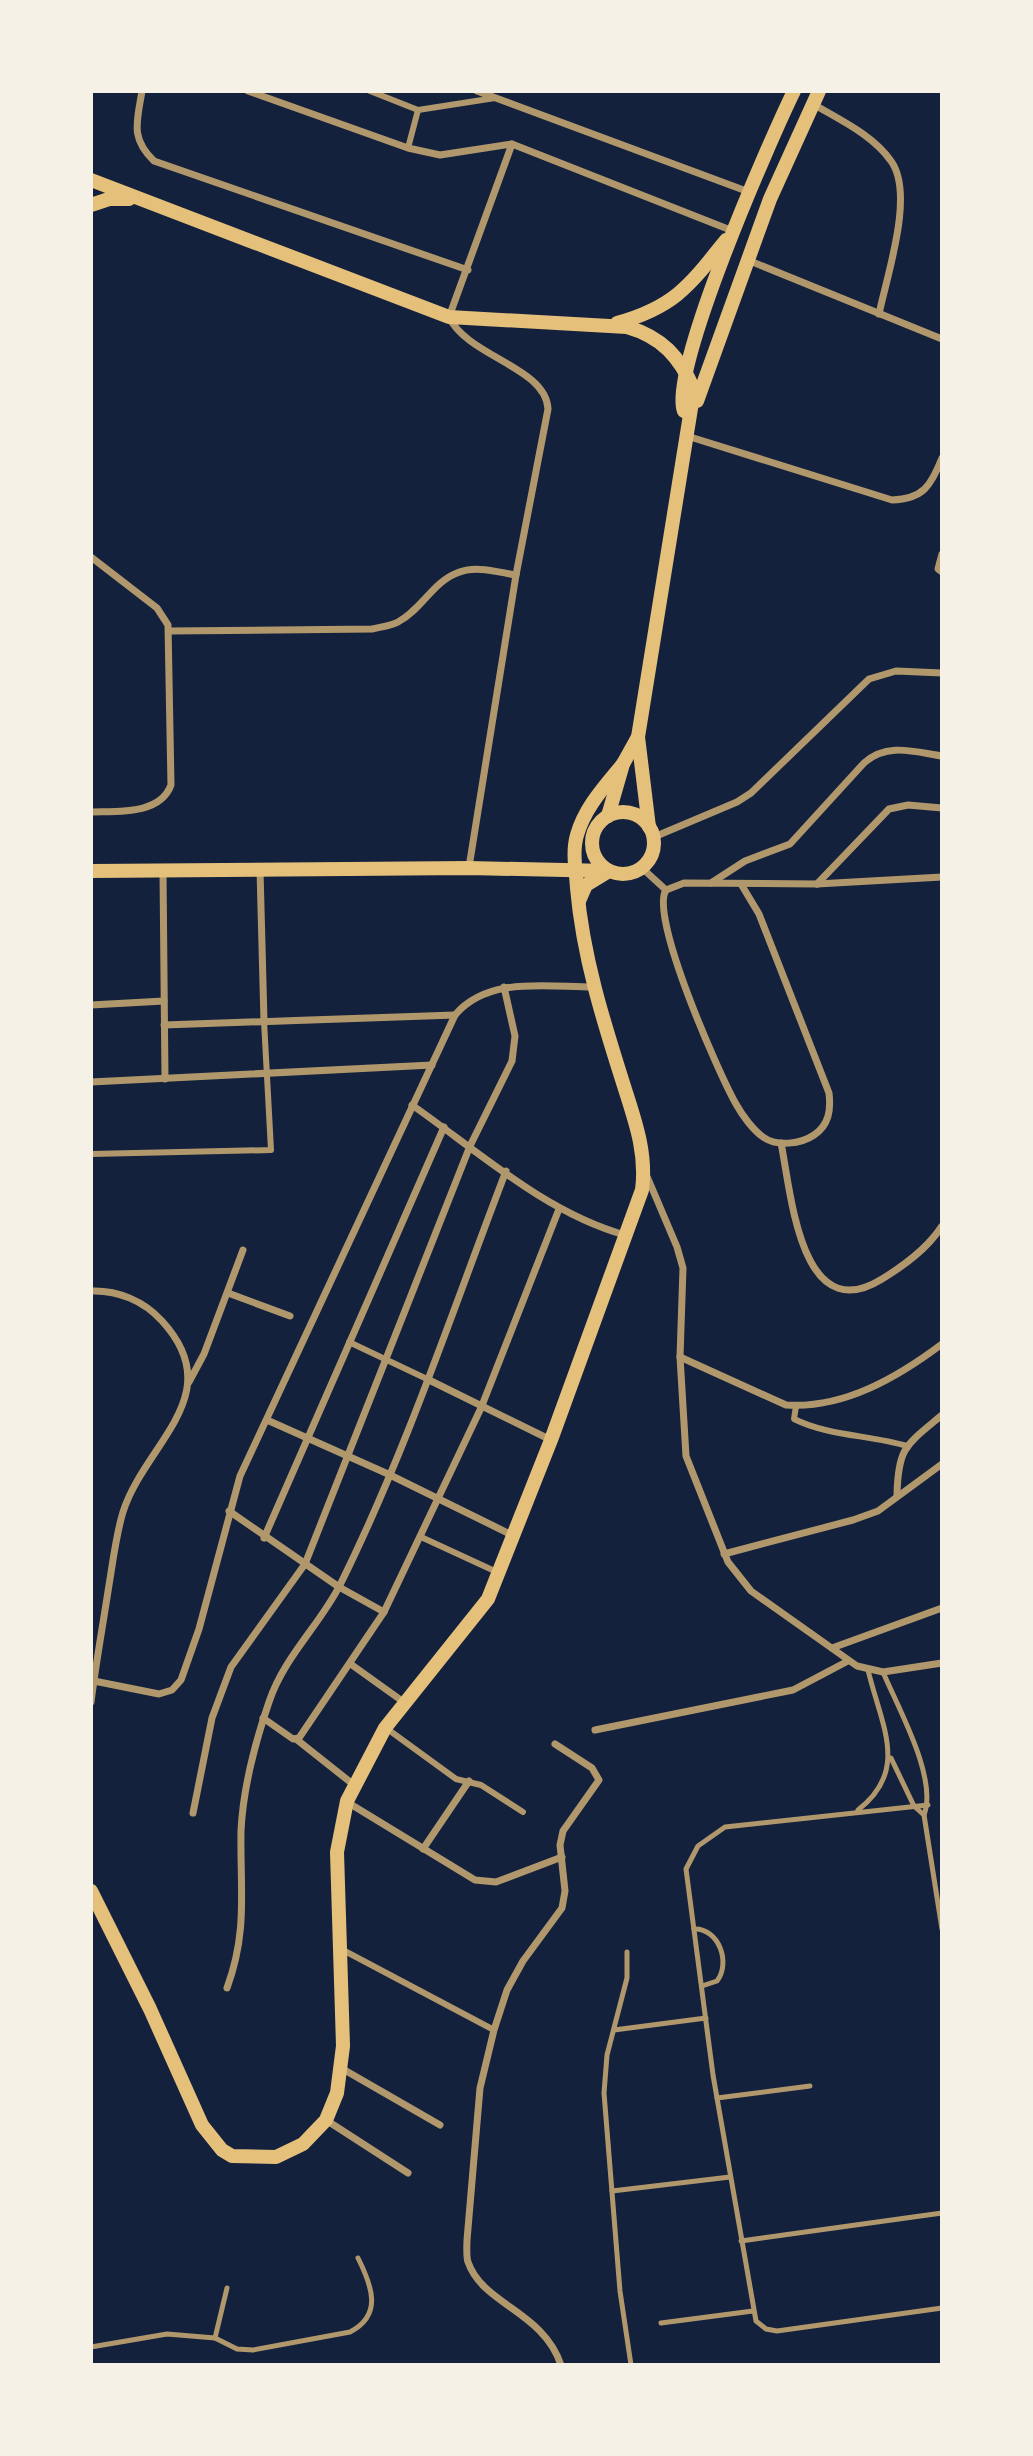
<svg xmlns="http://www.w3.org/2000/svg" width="1033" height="2456" viewBox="0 0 1033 2456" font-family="'Sofia Sans Condensed',sans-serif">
<rect width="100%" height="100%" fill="#14213d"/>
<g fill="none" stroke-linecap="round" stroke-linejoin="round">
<g stroke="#b1986c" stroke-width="5">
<path d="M883,1672C898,1708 938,1778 924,1815L942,1929"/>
<path d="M891,1758L914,1806L924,1815"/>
<path d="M928,1805L725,1827L698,1846L686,1869L713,2075L756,2321L766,2329L777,2331L942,2308"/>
<path d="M858,1810C910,1770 881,1725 868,1670"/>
<path d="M694,1929C719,1928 731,1963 717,1981L702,1986"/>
<path d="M627,1952V1978L607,2055L604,2093L620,2291L631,2365"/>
<path d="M614,2030L706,2018"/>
<path d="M717,2098L810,2086"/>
<path d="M612,2191L730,2177"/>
<path d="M741,2241L942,2213"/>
<path d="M227,2288L215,2338L237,2349L253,2350L350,2332C383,2315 372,2286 358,2258"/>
<path d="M661,2323L753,2311"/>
<path d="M91,2347L167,2334L215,2338"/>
</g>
<g stroke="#b1986c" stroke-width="6">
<path d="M370,91L418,110L495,98"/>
<path d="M408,148L418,110"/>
<path d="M91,1154L271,1150L264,1021"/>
<path d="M349,1342L427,1379"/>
<path d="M796,1406L794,1419C828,1436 870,1435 907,1446"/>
<path d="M421,1537L499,1573"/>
<path d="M386,1728L456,1779L481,1785L523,1812"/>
<path d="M341,1949L494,2030"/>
</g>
<g stroke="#b1986c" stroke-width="7">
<path d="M142,91C137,122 130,138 154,161L468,270"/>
<path d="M248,91L408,148L440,155L512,144L733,231"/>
<path d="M477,91L749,192"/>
<path d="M813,104C840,120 873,135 891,161C915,194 887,275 879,314"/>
<path d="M750,261L942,339"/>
<path d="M687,436L892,500C923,499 931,486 942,458"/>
<path d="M942,554L938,569L942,572"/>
<path d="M91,557L157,608L168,625L171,785C160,815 118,811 91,812"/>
<path d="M169,631L372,629C380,627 391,626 398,622C421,610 433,582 457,573C476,565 497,572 516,575"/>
<path d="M654,837L737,802L751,793L869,679L896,671L942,673"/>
<path d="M469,867L516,575L548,409C546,367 468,357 449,317L512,144"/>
<path d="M642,868L666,890"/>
<path d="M260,870L264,1021"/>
<path d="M163,871L165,1079"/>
<path d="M711,883L745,861L790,844L864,763C887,742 915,752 942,756"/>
<path d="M817,884L889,809L908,805L942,808"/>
<path d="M666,890C649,916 719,1074 736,1104C742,1115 753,1130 763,1137C777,1147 801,1144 814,1135C829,1125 831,1110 829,1093L759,914L741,884"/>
<path d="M666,890L684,883L817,884L942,877"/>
<path d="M91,1005L164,1001"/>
<path d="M164,1025L455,1015"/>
<path d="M91,1082L432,1065"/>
<path d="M412,1105C479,1152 546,1213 625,1235"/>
<path d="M781,1143C791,1191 800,1330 882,1279C905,1265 927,1249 942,1226"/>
<path d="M646,1174L677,1247L683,1268L680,1357L686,1456L728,1562L751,1591L857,1666L883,1672L942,1663"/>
<path d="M91,1291C118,1290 144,1301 162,1321C230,1395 145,1443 123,1512C116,1535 113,1561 109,1585C103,1624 96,1663 91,1702"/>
<path d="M228,1293L290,1316"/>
<path d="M680,1357L786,1405C844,1409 898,1377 942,1344"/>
<path d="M427,1379L551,1440"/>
<path d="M189,1382L204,1354L243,1250"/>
<path d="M267,1420L388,1474L514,1536"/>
<path d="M897,1495C898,1447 906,1445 942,1415"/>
<path d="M229,1511L339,1587L384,1612"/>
<path d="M264,1538L444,1127"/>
<path d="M724,1554L853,1520L878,1511L942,1464"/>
<path d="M832,1648L942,1608"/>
<path d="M352,1665L405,1703"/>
<path d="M94,1681L159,1694L172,1690L181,1680L199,1629L240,1476L455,1015C488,976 546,987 593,987"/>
<path d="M263,1718L293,1739L299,1738L384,1612L481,1408L559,1209"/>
<path d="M595,1730L793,1690L848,1661"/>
<path d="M296,1739L354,1785"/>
<path d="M555,1744L592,1768L599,1780L563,1831L560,1845L565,1891L562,1908L523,1961L507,1990L494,2030L480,2088L467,2240C467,2246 466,2256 468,2262C483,2305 543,2311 561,2365"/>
<path d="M347,1802L475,1880L496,1882L562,1857"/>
<path d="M193,1813L212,1718L231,1667L305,1564L470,1146L512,1061L515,1036L504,987"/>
<path d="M423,1849L469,1781"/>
<path d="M227,1988C248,1931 240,1890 241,1831C243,1788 255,1743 269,1702C284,1657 319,1626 340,1585C406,1452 453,1309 506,1171"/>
<path d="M341,2068L440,2125"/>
<path d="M326,2120L408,2173"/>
</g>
<g stroke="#e5c07b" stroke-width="14">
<path d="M91,180L449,317L627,327C662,337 680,357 694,390L638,737L649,827"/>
<path d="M91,205L109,199H129"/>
<path d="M617,323C675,307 690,285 726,240"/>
<path d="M697,401L770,199L819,91"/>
<path d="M684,411C668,372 771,138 794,91"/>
<circle cx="623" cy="843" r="31"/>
<path d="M608,816L623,764L638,737"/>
<path d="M91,871L469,868L609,871"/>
<path d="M579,901L586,885L609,871"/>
<path d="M91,1891L150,2009L202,2125L222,2150L232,2156L276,2157L303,2144L326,2120L337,2093L343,2046L337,1852L347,1801L385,1728L488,1599L551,1440L642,1190C647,1153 635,1121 624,1086C603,1020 583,957 577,888C576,871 572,852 577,835C585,807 605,786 623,764"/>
</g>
</g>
<rect width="1033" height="2456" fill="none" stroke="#f6f1e7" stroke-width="186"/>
</svg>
